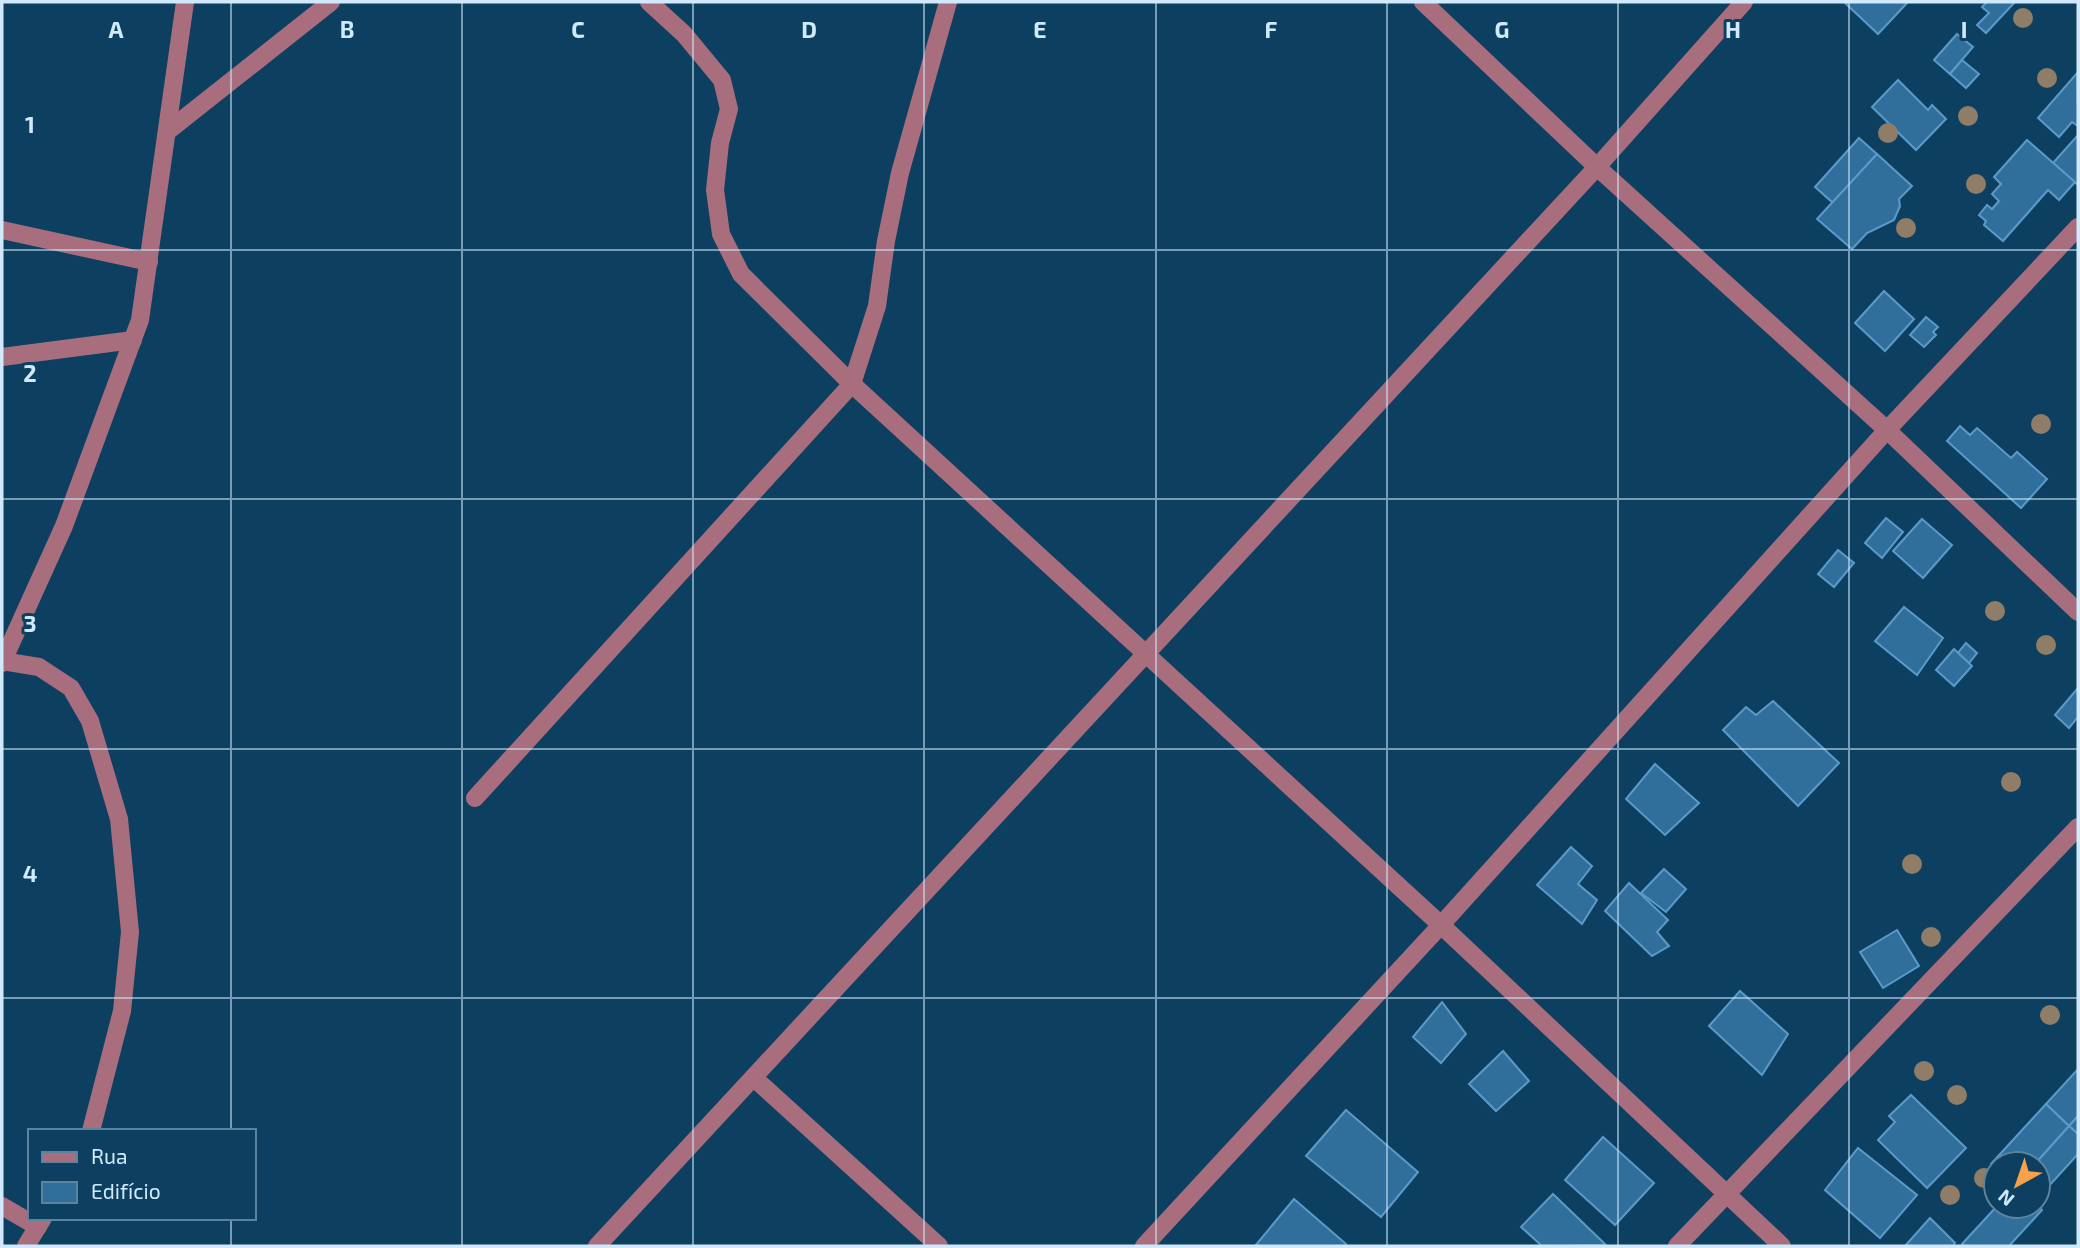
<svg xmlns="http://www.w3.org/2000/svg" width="2080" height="1248" viewBox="0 0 2080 1248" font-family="'Exo 2',sans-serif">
<rect width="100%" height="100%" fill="#0d4060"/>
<g fill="#306f9b" stroke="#5c9bc9" stroke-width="2">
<path d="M1844,2H1908L1878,34Z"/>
<path d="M1987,2H2015L1986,33L1977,25L1989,13L1982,7Z"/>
<path d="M1957,34L1973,47L1950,74L1934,60Z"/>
<path d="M1962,60L1979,74L1966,88L1950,74Z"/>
<path d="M2077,73L2078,126L2072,122L2059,137L2038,118Z"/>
<path d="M1898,80L1928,110L1932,105L1946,119L1916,150L1872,107Z"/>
<path d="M2078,135V185L2053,163Z"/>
<path d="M1859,138L1877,154L1833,203L1815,187Z"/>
<path d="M2027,140L2075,182L2059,200L2048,190L2003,241L1984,225L1986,221L1979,215L1987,205L1992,209L1999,201L1992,194L2001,184L1994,177Z"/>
<path d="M1877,154L1912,186L1899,199L1900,206L1894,220L1867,233L1852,249L1817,219Z"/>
<path d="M1884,291L1914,319L1885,351L1855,323Z"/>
<path d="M1926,317L1938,327L1933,332L1936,335L1924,347L1910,335Z"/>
<path d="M1960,426L1970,435L1977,428L2011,458L2017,452L2047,479L2021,508L1947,441Z"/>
<path d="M1886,518L1903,532L1882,558L1865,543Z"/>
<path d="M1922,519L1952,545L1923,578L1893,551Z"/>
<path d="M1838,550L1854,563L1834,587L1818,574Z"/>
<path d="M1904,607L1943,638L1917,675L1875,641Z"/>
<path d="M1966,643L1977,653L1969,663L1958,653Z"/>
<path d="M1954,649L1972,666L1954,686L1936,670Z"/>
<path d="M2078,688V717L2069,728L2055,715Z"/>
<path d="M1773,701L1839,763L1798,806L1723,730L1746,707L1756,715Z"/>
<path d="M1655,764L1699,803L1665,835L1626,799Z"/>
<path d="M1571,847L1592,866L1578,884L1597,900L1582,924L1537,885Z"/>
<path d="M1664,869L1686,889L1666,912L1641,893Z"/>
<path d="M1629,883L1668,920L1657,932L1669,946L1652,956L1605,911Z"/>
<path d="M1897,930L1919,966L1883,988L1860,952Z"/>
<path d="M1740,991L1788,1034L1762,1075L1709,1026Z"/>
<path d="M1442,1002L1466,1034L1441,1063L1413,1037Z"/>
<path d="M1503,1051L1529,1081L1496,1111L1469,1084Z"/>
<path d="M2078,1069V1116L2069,1126L2046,1104Z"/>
<path d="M1911,1095L1966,1148L1927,1188L1878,1140L1895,1122L1889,1116Z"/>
<path d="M2046,1104L2069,1126L2035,1164H1996V1168L1991,1164Z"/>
<path d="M1346,1110L1418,1172L1381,1217L1306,1156Z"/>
<path d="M2078,1116V1134L2069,1126Z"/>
<path d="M2069,1126L2078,1134V1154L2038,1198V1164H2035Z"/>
<path d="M1603,1137L1654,1183L1615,1225L1565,1180Z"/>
<path d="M1858,1148L1917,1195L1880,1238L1825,1190Z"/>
<path d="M1553,1194L1606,1245L1542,1246L1521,1227Z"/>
<path d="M1294,1199L1346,1244L1345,1246H1255Z"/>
<path d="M1997,1206H2038L2042,1210L2009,1246H1964L1962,1244Z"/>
<path d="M1930,1218L1955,1243L1953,1246H1905Z"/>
</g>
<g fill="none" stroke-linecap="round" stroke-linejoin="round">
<g stroke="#a86e7d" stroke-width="18">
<path d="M649,2L684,34L722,80L729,109L720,143L715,190L721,234L741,274L852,384L1441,925L1782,1246"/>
<path d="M1423,2L1597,167L1887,430L2078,612"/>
<path d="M168,131L331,2"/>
<path d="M2,230L149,262"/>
<path d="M2,357L133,340"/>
<path d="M2,661L39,667L71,688L90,721L119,819L130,932L122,1011L91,1131"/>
<path d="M2,663L64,526L140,320L185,2"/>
<path d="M475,798L852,384L877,306L886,241L900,173L948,2"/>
<path d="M754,1078L939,1246"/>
<path d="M2,1206L38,1227"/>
<path d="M26,1246L43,1218"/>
<path d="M597,1246L1597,167L1744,2"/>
<path d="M1144,1246L1441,925L1887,430L2078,227"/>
<path d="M1677,1246L2078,827"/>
</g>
</g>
<g fill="#8f7d67">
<circle cx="2023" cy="18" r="10"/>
<circle cx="2047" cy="78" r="10"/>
<circle cx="1968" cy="116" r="10"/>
<circle cx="1888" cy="133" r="10"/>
<circle cx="1976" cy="184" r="10"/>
<circle cx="1906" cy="228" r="10"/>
<circle cx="2041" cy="424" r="10"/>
<circle cx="1995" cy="611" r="10"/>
<circle cx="2046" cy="645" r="10"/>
<circle cx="2011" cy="782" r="10"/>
<circle cx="1912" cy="864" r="10"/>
<circle cx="1931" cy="937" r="10"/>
<circle cx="2050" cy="1015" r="10"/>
<circle cx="1924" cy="1071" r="10"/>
<circle cx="1957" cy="1095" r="10"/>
<circle cx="1984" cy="1178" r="10"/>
<circle cx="1950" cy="1195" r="10"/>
</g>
<path fill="none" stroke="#d0e9fd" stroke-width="2" stroke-opacity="0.55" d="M231,2V1131M462,2V1246M693,2V1246M924,2V1246M1156,2V1246M1387,2V1246M1618,2V1246M1849,2V1246M2,250H2078M2,499H2078M2,749H2078M2,998H2078M231,1218V1246"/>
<g font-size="23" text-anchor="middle" font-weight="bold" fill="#d0e9fd" stroke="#0d4060" stroke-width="6" stroke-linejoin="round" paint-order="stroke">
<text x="116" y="38">A</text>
<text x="347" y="38">B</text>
<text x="578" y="38">C</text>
<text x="809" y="38">D</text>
<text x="1040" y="38">E</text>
<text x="1271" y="38">F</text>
<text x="1502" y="38">G</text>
<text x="1733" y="38">H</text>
<text x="1964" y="38">I</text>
<text x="30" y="133">1</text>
<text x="30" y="382">2</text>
<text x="30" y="632">3</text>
<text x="30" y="882">4</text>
</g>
<rect width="2080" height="1248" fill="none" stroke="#d0e9fd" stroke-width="7"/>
<rect x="28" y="1129" width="228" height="91" fill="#0d4060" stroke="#5b849f" stroke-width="2"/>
<rect x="42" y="1152" width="35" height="10" fill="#a86e7d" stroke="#5b849f" stroke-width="2"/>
<text x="91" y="1164" font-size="21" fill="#d0e9fd">Rua</text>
<rect x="42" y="1182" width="35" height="21" fill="#306f9b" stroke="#5b849f" stroke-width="2"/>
<text x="91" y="1199" font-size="21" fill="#d0e9fd">Edifício</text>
<g transform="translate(2017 1185) rotate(220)"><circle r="33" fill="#0d4060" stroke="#5b849f" stroke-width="2"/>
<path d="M0-5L12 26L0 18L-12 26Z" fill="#f8a14b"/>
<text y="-10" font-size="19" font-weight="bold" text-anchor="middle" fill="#d0e9fd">N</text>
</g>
</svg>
